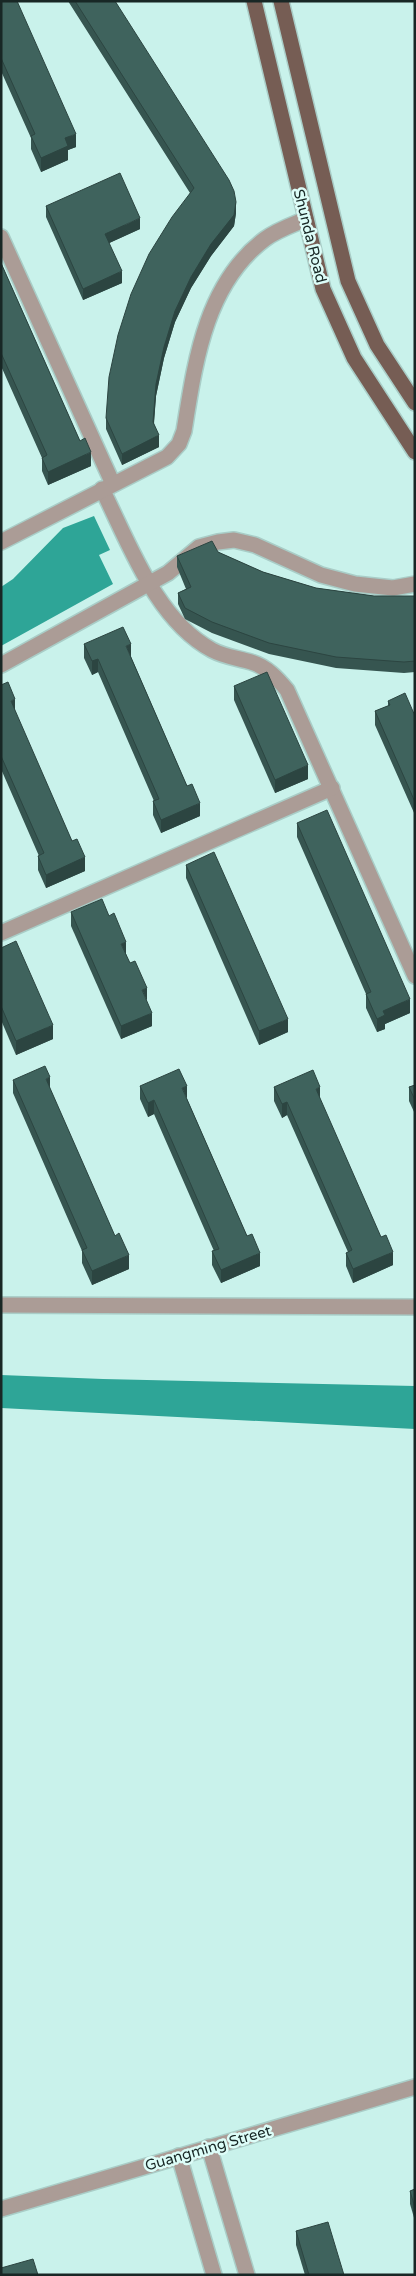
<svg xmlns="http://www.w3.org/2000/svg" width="416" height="2276" viewBox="0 0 416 2276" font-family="'Varela Round',sans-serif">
<rect width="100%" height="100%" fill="#c9f2eb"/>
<g fill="#2ea597">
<path d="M94,516L110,550L99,555L113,584L1,646V587L13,579L63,528Z"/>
<path d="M1,1375L103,1379L415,1386V1429L1,1408Z"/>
</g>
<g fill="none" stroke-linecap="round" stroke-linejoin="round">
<defs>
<g id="minor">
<path d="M1,237L113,484"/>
<path d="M102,489C129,543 156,620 212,650C225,657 238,658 251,662C267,667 277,678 287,690L415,976"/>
<path d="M1,542L167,457L179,444L184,431C195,363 205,284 265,239C277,230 292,225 306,219"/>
<path d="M1,665L168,573L199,547L218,542L234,540L255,545L321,575L355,584L393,588L415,584"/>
<path d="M1,933L332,788"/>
<path d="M1,1305L415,1307"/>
<path d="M209,2147L247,2275"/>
<path d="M179,2156L214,2275"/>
<path d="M1,2209L415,2087"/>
</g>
<g id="major">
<path d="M254,1L323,289L354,358L415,452"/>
<path d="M281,1L348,281L377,345L415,403"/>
</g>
</defs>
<use href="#minor" stroke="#a9cdc7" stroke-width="18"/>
<use href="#major" stroke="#a9cdc7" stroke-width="18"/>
<use href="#minor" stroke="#ab9c96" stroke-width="15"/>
<use href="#major" stroke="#765d54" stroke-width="15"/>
</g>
<g fill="#365550">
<path d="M1,1L76,147L68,150V160L41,172L31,149V138L1,71Z"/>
<path d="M68,1H115L236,213L234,226L211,256L191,288L175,322L164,358L156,396L154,424L159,447L122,465L106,429V418L190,193Z"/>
<path d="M46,206L140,229L109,243L122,283L83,300L46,217Z"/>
<path d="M1,263L91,466L48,485L42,471V458L1,366Z"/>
<path d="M218,552L263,572L316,588L374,596H415V672L404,673L336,668L269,654L212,633L185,619L178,604V593L186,589L177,567V556Z"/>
<path d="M84,644L131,657L200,816L161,833L153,815V801H154L98,672L92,675L84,658Z"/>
<path d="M1,685L15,712L85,871L46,888L38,870V856H39L1,769Z"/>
<path d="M234,686L308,779L275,793L234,700Z"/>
<path d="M388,701L415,716V815L375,725V711L388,706Z"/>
<path d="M297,823L410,1013L385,1024V1029L377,1032L366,1008V994L297,837Z"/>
<path d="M186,865L288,1032L259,1045L186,878Z"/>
<path d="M71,912L126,954L152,1026L121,1039L71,926Z"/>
<path d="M1,948L53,1039L16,1055L1,1020Z"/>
<path d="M13,1080L50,1089L129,1269L92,1285L82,1263V1251L13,1093Z"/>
<path d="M415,1085V1114L409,1101V1087Z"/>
<path d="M140,1086L187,1099L260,1266L221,1283L212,1265V1251H214L154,1114L148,1117L140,1099Z"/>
<path d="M274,1087L320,1100L393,1265L353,1283L346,1266V1253L348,1252L287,1115L282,1118L274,1101Z"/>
<path d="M415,2189V2221L410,2204V2191Z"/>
<path d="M296,2231L344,2275H305L296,2245Z"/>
</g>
<g fill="#2c4541">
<path d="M76,134V147L68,150V160L41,172V158L65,138Z"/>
<path d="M236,202V213L234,226L211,256L191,288L175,322L164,358L156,396L153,433V422L156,384L164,347L175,311L191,277Z"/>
<path d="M140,218V229L105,245V234Z"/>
<path d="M122,271V283L83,300V289Z"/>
<path d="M159,435V447L122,465V454Z"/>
<path d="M91,452V466L48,485V472Z"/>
<path d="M131,644V658L126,646Z"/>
<path d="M98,659V672L92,675V661Z"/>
<path d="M15,699V713L11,701Z"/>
<path d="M308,765V779L275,793V780Z"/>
<path d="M200,803V816L161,833V820Z"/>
<path d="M85,857V871L46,888V875Z"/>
<path d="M126,942V955L121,944Z"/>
<path d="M147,988V1001L142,990Z"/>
<path d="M410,999V1013L385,1024V1029L377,1032V1019L383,1011Z"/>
<path d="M152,1013V1026L121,1039V1026Z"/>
<path d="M288,1019V1032L259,1045V1031Z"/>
<path d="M53,1025V1039L16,1055V1041Z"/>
<path d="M50,1077V1090L46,1079Z"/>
<path d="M187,1086V1099L182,1088Z"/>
<path d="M320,1087V1101L316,1089Z"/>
<path d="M154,1100V1114L148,1117V1103Z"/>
<path d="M287,1102V1115L282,1118V1104Z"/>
<path d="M393,1252V1265L353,1283V1269Z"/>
<path d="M260,1253V1266L221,1283V1270Z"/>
<path d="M129,1255V1269L92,1285V1271Z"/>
</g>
<g fill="#3f635d" stroke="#2c4541">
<path d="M1,1H17L76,134L65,138L68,146L41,158L31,136L35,134L1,58Z"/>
<path d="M75,1H115L229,180L234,191L236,202L234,215L211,244L191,277L175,311L164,347L156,384L153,422L159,435L122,454L106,418L109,377L118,335L131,294L149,254L172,217L194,188Z"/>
<path d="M120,173L140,218L105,234L122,271L83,289L46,206Z"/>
<path d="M1,263L80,441L85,438L91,452L48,472L42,458L47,455L1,353Z"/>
<path d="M212,541L218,552L263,572L316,588L374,596H415V661L404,662L336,657L269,643L212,622L185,608L178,593L191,587L177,556Z"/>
<path d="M123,627L131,644L126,646L187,786L192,784L200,803L161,820L153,801L159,799L98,659L92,661L84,644Z"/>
<path d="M267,672L308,765L275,780L234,686Z"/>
<path d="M8,682L15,699L11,701L72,841L77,839L85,857L46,875L38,856L44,853L1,756V685Z"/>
<path d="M405,693L415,716V802L375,711L390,705L388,701Z"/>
<path d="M327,810L410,999L383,1011L385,1015L377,1019L366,994L371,992L297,823Z"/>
<path d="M214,852L288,1019L259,1031L186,865Z"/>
<path d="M102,899L109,916L114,913L126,942L121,944L130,963L135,961L147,988L142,990L152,1013L121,1026L71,912Z"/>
<path d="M16,941L53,1025L16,1041L1,1006V948Z"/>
<path d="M45,1066L50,1077L46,1079L115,1236L119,1233L129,1255L92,1271L82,1250L87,1248L13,1080Z"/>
<path d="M179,1069L187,1086L182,1088L247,1236L252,1234L260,1253L221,1270L212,1251L219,1249L154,1100L148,1103L140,1086Z"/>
<path d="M313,1070L320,1087L316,1089L381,1237L386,1235L393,1252L353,1269L346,1253L352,1250L287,1102L282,1104L274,1087Z"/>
<path d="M415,1085V1100L409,1087Z"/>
<path d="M415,2189V2208L410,2191Z"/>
<path d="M328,2222L344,2275H309L296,2231Z"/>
<path d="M33,2259L38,2275H1V2268Z"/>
</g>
<g text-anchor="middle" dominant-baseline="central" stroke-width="5" stroke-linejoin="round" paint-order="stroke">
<g font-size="15" fill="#182725" stroke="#ddfdf8">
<text transform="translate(310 236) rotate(76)">Shunda Road</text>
<text transform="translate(208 2148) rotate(-16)">Guangming Street</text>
</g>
</g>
<rect width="416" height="2276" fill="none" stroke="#182725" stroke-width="5"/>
</svg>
